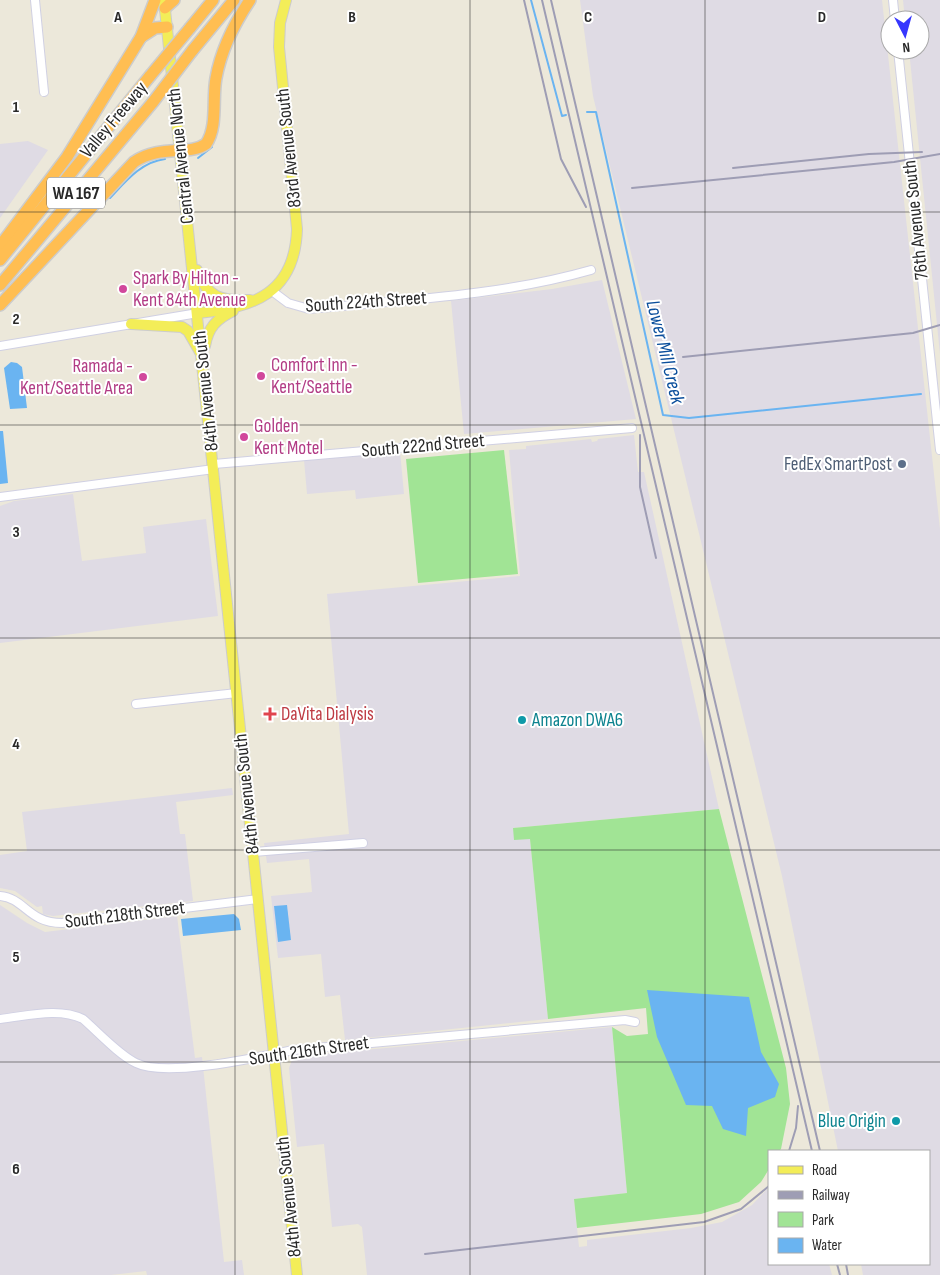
<svg xmlns="http://www.w3.org/2000/svg" width="940" height="1275" viewBox="0 0 940 1275" font-family="'Sofia Sans Condensed',sans-serif">
<rect width="100%" height="100%" fill="#ece8da"/>
<g fill="#dfdbe4">
<path d="M580,0H882L940,529V1275H863L861,1264H929V1151H838L782,876L593,96Z"/>
<path d="M903,0H940V354L909,50H920V20H905Z"/>
<path d="M28,141L48,150L0,218V144Z"/>
<path d="M602,280L636,419L464,434L451,301L552,289Z"/>
<path d="M634,435L638,472H644L719,809L513,828L530,838L548,1019L345,1040L340,995L325,997L321,954L278,958L271,896L312,892L309,859L267,863L264,843L349,834L327,594L520,576L509,450L526,449V446L591,439L592,442L597,441L598,439Z"/>
<path d="M400,451L404,494L356,499L355,490L307,494L304,460Z"/>
<path d="M73,494L82,561L146,553L143,527L206,519L218,616L0,643V506L14,501Z"/>
<path d="M232,788L233,795L176,802L180,834H185L193,901L53,916L43,914L42,906L37,907L15,891L0,888V855L27,851L22,812Z"/>
<path d="M0,905L27,923L45,932L177,916L195,1058L202,1057L224,1262L242,1260L244,1275H147L146,1271L111,1275H0Z"/>
<path d="M612,1027L627,1193L574,1199L579,1247L587,1246V1240L691,1228L722,1222L752,1205L769,1187V1264H829L832,1275H367L362,1227L358,1224L332,1227L324,1144L297,1147L289,1068L292,1060L300,1056Z"/>
</g>
<g fill="#a1e495">
<path d="M504,450L518,574L418,583L406,459Z"/>
<path d="M719,809L786,1068L790,1104L781,1149L779,1151H769V1169L761,1182L739,1202L701,1214L577,1228L574,1199L627,1193L612,1027L627,1036L648,1034L646,1008L548,1019L530,839L514,840L513,828Z"/>
</g>
<g fill="#6ab4f1">
<path d="M11,362L17,363L22,367L27,408L10,409L4,368Z"/>
<path d="M0,431H3L8,483L0,484Z"/>
<path d="M287,905L291,940L278,942L274,906Z"/>
<path d="M234,914L239,919L241,930L183,936L181,919Z"/>
<path d="M647,990L749,997L761,1052L779,1084L775,1097L748,1108L746,1136L723,1129L712,1106L686,1105L657,1037Z"/>
</g>
<g fill="none" stroke-linecap="round" stroke-linejoin="round">
<g stroke="#6ab4f1" stroke-width="2">
<path d="M531,0L562,116L566,115"/>
<path d="M587,112H596L663,415L689,418L921,394"/>
<path d="M198,158L212,147"/>
<path d="M110,198C126,181 141,162 165,159"/>
</g>
<defs>
<g id="minor">
<path d="M35,0L44,92"/>
<path d="M893,0L895,20"/>
<path d="M898,50L940,450"/>
<path d="M272,291L288,303L309,309C403,300 500,296 591,270"/>
<path d="M0,346L198,313"/>
<path d="M214,464L632,428"/>
<path d="M0,497L214,469"/>
<path d="M136,704L237,693"/>
<path d="M253,852L363,843"/>
<path d="M0,896C25,898 28,923 62,923L258,899"/>
<path d="M0,1019C27,1016 59,1007 83,1019C98,1032 119,1055 136,1063C166,1078 259,1057 294,1050L625,1020L635,1022"/>
</g>
<g id="major">
<path d="M164,0L297,1275"/>
<path d="M197,270C207,298 221,301 250,300"/>
<path d="M198,313C254,308 295,293 297,229L279,47L280,23L286,0"/>
<path d="M131,324L182,327L188,331L200,352"/>
<path d="M205,346C208,328 216,319 233,311"/>
</g>
<g id="highway">
<path d="M165,8L174,0"/>
<path d="M190,28L213,0"/>
<path d="M141,37L155,28L167,27"/>
<path d="M192,51L234,0"/>
<path d="M0,246L67,157L141,37L155,0"/>
<path d="M0,260L150,76"/>
<path d="M0,285L153,102"/>
<path d="M0,305L134,162C160,144 189,156 206,144C218,127 212,98 216,78C221,50 234,24 250,0"/>
</g>
</defs>
<use href="#minor" stroke="#d0d0e3" stroke-width="10"/>
<use href="#major" stroke="#ccc" stroke-width="12"/>
<use href="#highway" stroke="#ccc" stroke-width="14"/>
<use href="#minor" stroke="#fff" stroke-width="8"/>
<use href="#major" stroke="#f3ed58" stroke-width="10"/>
<use href="#highway" stroke="#ffbe52" stroke-width="11"/>
<g stroke="#9e9db4" stroke-width="2">
<path d="M524,0L561,159L586,207"/>
<path d="M542,0L812,1151"/>
<path d="M551,0L820,1151"/>
<path d="M733,168L869,154L922,152"/>
<path d="M632,188L894,162L940,154"/>
<path d="M683,357L913,333L940,325"/>
<path d="M640,435V487L656,558"/>
<path d="M789,1151L796,1128L798,1106"/>
<path d="M425,1254L704,1222L741,1209L769,1186"/>
<path d="M837,1264L840,1275"/>
<path d="M846,1264L848,1275"/>
</g>
<defs>
<g id="highway-bridge">
<path d="M150,76L190,28"/>
<path d="M153,102L192,51"/>
</g>
</defs>
<use href="#highway-bridge" stroke="#ccc" stroke-width="14" stroke-linecap="butt"/>
<use href="#highway-bridge" stroke="#ffbe52" stroke-width="11"/>
</g>
<path fill="none" stroke="#292929" stroke-width="1" stroke-opacity="0.55" d="M235,0V1275M470,0V1275M705,0V1275M0,212H940M0,425H940M0,638H940M0,850H940M0,1062H940"/>
<g fill="#d1479c" stroke="#fff" stroke-width="2">
<circle cx="123" cy="289" r="5"/>
<circle cx="261" cy="376" r="5"/>
<circle cx="143" cy="377" r="5"/>
<circle cx="244" cy="437" r="5"/>
</g>
<circle fill="#5c6f8a" stroke="#fff" stroke-width="2" cx="902" cy="464" r="5"/>
<path fill="#e0444e" stroke="#fff" stroke-width="2" d="M267.5 706.5h5v5h5v5h-5v5h-5v-5h-5v-5h5z"/>
<g fill="#0f9aa8" stroke="#fff" stroke-width="2">
<circle cx="522" cy="720" r="5"/>
<circle cx="896" cy="1121" r="5"/>
</g>
<g text-anchor="middle" dominant-baseline="central" stroke-width="4" stroke-linejoin="round" paint-order="stroke">
<rect fill="#fff" stroke="#696969" stroke-width="1" x="47" y="177.5" width="58" height="31" rx="4"/>
<g font-size="18" font-weight="bold" fill="#292929">
<text x="76" y="193">WA 167</text>
</g>
<g font-size="19" fill="#292929" stroke="#fff">
<text transform="translate(114 120) rotate(-50)">Valley Freeway</text>
<text transform="translate(289 148) rotate(-96)">83rd Avenue South</text>
<text transform="translate(181 156) rotate(-96)">Central Avenue North</text>
<text transform="translate(916 220) rotate(-96)">76th Avenue South</text>
<text transform="translate(366 302) rotate(-4)">South 224th Street</text>
<text transform="translate(206 391) rotate(-96)">84th Avenue South</text>
<text transform="translate(423 446) rotate(-5)">South 222nd Street</text>
<text transform="translate(247 794) rotate(-96)">84th Avenue South</text>
<text transform="translate(125 915) rotate(-7)">South 218th Street</text>
<text transform="translate(309 1051) rotate(-8)">South 216th Street</text>
<text transform="translate(289 1197) rotate(-96)">84th Avenue South</text>
</g>
<g font-size="19" fill="#b23c85" stroke="#fff" text-anchor="start">
<text x="133" y="278">Spark By Hilton -<tspan x="133" dy="22">Kent 84th Avenue</tspan></text>
<text x="271" y="365">Comfort Inn -<tspan x="271" dy="22">Kent/Seattle</tspan></text>
<text x="133" y="366" text-anchor="end">Ramada -<tspan x="133" dy="22">Kent/Seattle Area</tspan></text>
<text x="254" y="426">Golden<tspan x="254" dy="22">Kent Motel</tspan></text>
</g>
<g font-size="19" fill="#4e5e75" stroke="#fff" text-anchor="end">
<text x="892" y="464">FedEx SmartPost</text>
</g>
<g font-size="19" fill="#be3a42" stroke="#fff" text-anchor="start">
<text x="281" y="714">DaVita Dialysis</text>
</g>
<g font-size="19" fill="#0d838f" stroke="#fff" text-anchor="start">
<text x="532" y="720">Amazon DWA6</text>
<text x="886" y="1121" text-anchor="end">Blue Origin</text>
</g>
<g font-size="20" font-style="italic" fill="#0a4e9c" stroke="#fff">
<text transform="translate(665 352) rotate(76)">Lower Mill Creek</text>
</g>
</g>
<g font-size="16" text-anchor="middle" font-weight="bold" fill="#292929" stroke="#fff" stroke-width="4" stroke-linejoin="round" paint-order="stroke">
<text x="118" y="22">A</text>
<text x="352" y="22">B</text>
<text x="588" y="22">C</text>
<text x="822" y="22">D</text>
<text x="16" y="112">1</text>
<text x="16" y="324">2</text>
<text x="16" y="537">3</text>
<text x="16" y="749">4</text>
<text x="16" y="962">5</text>
<text x="16" y="1174">6</text>
</g>
<rect x="768" y="1150" width="162" height="115" fill="#ffffff" stroke="#a9a9a9"/>
<rect x="778" y="1166" width="25" height="8" fill="#f3ed58" stroke="#a9a9a9"/>
<text x="812" y="1175" font-size="15" fill="#292929">Road</text>
<rect x="778" y="1191" width="25" height="8" fill="#9e9db4" stroke="#a9a9a9"/>
<text x="812" y="1200" font-size="15" fill="#292929">Railway</text>
<rect x="778" y="1212" width="25" height="15" fill="#a1e495" stroke="#a9a9a9"/>
<text x="812" y="1225" font-size="15" fill="#292929">Park</text>
<rect x="778" y="1238" width="25" height="15" fill="#6ab4f1" stroke="#a9a9a9"/>
<text x="812" y="1250" font-size="15" fill="#292929">Water</text>
<g transform="translate(905 35) rotate(174)"><circle r="24" fill="#ffffff" stroke="#a9a9a9"/>
<path d="M0-4L9 19L0 12L-9 19Z" fill="#3636fe"/>
<text y="-8" font-size="14" font-weight="bold" text-anchor="middle" fill="#292929">N</text>
</g>
</svg>
